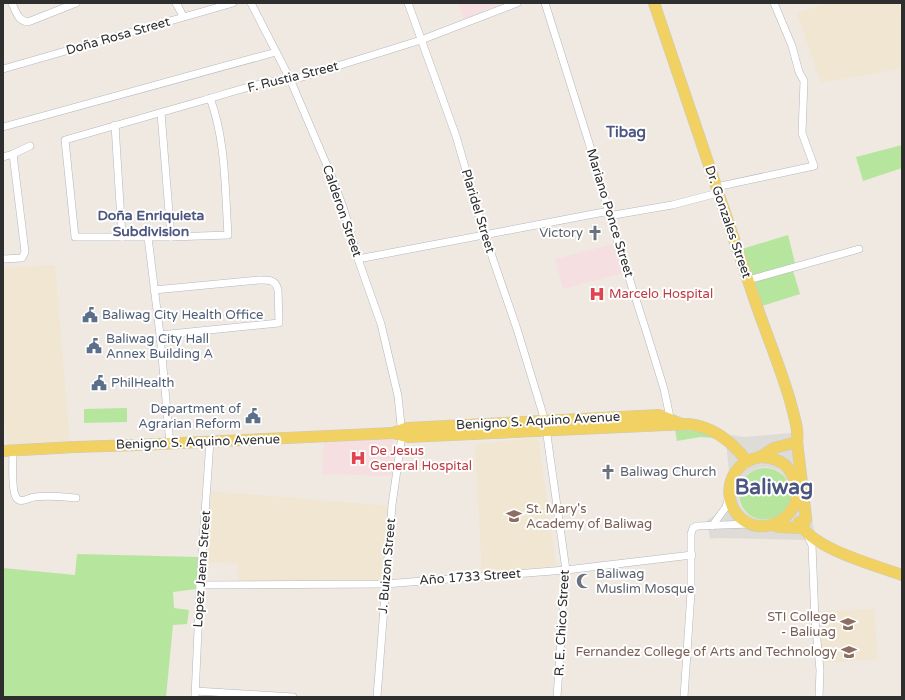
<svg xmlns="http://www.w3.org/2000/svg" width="905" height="700" viewBox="0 0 905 700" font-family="'Varela Round',sans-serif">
<rect width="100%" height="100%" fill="#efe9e1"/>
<g fill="#f0e6d1">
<path d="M827,3H898L902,14V68L821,83L797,13Z"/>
<path d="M55,265L70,443L8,446L3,412V268Z"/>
<path d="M538,438L556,566L482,574L475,444Z"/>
<path d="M211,491L390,506L383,580L238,581V564L206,562Z"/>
<path d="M874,609L878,659L822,663L820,611Z"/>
</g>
<g fill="#f5dfe0">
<path d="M458,3H503L464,19Z"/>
<path d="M614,244L623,273L563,289L555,259Z"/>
<path d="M393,439L392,476L322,474L324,442Z"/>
</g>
<g fill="#b6e59e">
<path d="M902,145V168L863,181L856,157Z"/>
<path d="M788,235L795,263L791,264L800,294L762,306L742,249Z"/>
<path d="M127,408V422L84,423V409Z"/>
<path d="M675,429L708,432L715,438L700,437L677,441Z"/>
<circle cx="765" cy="494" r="26"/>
<path d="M77,554L198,557L196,589L173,592L174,608L189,610L187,624L173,625L166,697H3V568L75,575Z"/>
</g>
<path fill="#dfdcd8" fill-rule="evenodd" d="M802,432L814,531L813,537L806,540L716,538L710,539L707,520L716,515L723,506L727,491L729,472L726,443L732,444L731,435L744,437ZM767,467L779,471L786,478L791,489V497L789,505L784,512L775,518L761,520L752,517L745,512L740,505L738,496L739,487L741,483L749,473L759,468Z"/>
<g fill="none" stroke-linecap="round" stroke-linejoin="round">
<defs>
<g id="street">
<path d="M12,3C16,12 18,21 28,22L76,3"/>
<path d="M176,3L183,16"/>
<path d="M251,3L290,79L331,175L344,210L358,259L381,324L398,396L402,435L392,505L377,697"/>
<path d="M408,3L456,136L485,236L517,329L545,421L566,570L557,697"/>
<path d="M545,3L589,143L616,237L648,337L664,389L671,422"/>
<path d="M3,69L233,3"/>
<path d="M210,98C226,140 225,191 228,235L171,237H75L65,140C111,127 156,114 201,101C233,92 266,80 299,78L421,40L517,3"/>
<path d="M161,113L171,237"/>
<path d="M115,125L122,237"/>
<path d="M3,127L276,52"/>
<path d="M3,157L13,154L30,146"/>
<path d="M716,187L814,166L802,133L804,81L799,72L792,46L774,3"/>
<path d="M148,237L160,335L170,444"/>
<path d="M3,259L22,258L25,252L13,154"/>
<path d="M358,259L604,212L614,215L672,205L718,193"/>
<path d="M748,280L859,249"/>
<path d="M154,290L259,280C268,280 276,279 278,290L279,323L160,335"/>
<path d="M13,451C13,460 11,490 16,497C20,505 29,497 35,497C48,495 62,497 76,498"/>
<path d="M712,526L726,507L729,497"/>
<path d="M807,535L812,545L815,620L820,670L819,697"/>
<path d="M200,585L385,584L566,570L692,555"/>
<path d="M196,691L293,697"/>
<path d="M195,697L200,585L210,441"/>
<path d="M684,697L691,592V534L693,528L697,526L749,524"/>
</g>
<g id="primary">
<path d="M654,3C688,101 720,200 754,298C766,334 781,368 791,404C794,417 799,429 797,442L806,519L802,528"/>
<path d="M393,433L408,437L688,424C713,426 732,442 747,461"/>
<path d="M3,451L75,447L137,445L393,433L407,428L659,415L682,424"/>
<path d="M760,457C788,458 797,474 796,500C795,508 789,514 783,519C778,523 772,525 766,526C724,530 713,466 760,457Z"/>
<path d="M760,457L774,448L797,442"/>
<path d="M799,522C812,549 875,565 902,575"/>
<path d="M772,525L779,527L802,528"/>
</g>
</defs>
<use href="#street" stroke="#b4b7c1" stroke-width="8"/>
<use href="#primary" stroke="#c9c9c9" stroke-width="12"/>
<use href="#street" stroke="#fff" stroke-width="7"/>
<use href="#primary" stroke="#f2d163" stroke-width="11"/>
</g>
<defs>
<symbol id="church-bare" viewBox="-9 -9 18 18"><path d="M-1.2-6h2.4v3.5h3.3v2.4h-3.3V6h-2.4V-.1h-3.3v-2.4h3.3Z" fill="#6b7280" stroke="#fff" stroke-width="2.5" paint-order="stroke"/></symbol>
<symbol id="hospital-bare" viewBox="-9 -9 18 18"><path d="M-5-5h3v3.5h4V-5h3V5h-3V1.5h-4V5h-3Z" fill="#e0444e" stroke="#fff" stroke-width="2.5" paint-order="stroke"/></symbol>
<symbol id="civic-bare" viewBox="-9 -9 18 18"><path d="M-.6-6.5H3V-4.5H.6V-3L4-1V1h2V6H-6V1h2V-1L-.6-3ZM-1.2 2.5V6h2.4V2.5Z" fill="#5c6f8a" stroke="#fff" stroke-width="2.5" paint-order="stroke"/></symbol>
<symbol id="university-bare" viewBox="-9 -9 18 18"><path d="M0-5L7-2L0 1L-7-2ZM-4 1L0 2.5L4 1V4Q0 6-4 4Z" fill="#8d6e63" stroke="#fff" stroke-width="2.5" paint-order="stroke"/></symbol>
<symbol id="mosque-bare" viewBox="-9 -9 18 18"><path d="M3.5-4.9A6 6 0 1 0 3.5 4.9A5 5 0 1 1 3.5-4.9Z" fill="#6b7280" stroke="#fff" stroke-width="2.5" paint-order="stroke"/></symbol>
</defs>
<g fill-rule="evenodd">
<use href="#church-bare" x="584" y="222" width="22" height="22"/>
<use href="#hospital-bare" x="586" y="283" width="22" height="22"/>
<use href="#civic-bare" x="79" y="304" width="22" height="22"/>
<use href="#civic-bare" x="83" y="335" width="22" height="22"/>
<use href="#civic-bare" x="88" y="372" width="22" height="22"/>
<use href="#civic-bare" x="242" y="405" width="22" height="22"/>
<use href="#hospital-bare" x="347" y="447" width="22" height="22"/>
<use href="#church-bare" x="597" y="461" width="22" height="22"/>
<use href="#university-bare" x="503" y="505" width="22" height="22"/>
<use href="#mosque-bare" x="573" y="570" width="22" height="22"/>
<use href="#university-bare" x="837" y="613" width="22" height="22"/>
<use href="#university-bare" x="838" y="641" width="22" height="22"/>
</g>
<g text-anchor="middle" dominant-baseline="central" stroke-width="4" stroke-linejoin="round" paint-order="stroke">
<g font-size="13" fill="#2e2e2e" stroke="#fff">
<text transform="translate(118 36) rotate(-16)">Doña Rosa Street</text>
<text transform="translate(293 77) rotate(-14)">F. Rustia Street</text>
<text transform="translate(342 211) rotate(71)">Calderon Street</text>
<text transform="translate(478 211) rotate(73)">Plaridel Street</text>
<text transform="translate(610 213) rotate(73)">Mariano Ponce Street</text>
<text transform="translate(728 222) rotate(71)">Dr. Gonzales Street</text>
<text transform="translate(538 421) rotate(-3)">Benigno S. Aquino Avenue</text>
<text transform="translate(198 442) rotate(-2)">Benigno S. Aquino Avenue</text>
<text transform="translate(387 566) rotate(-85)">J. Buizon Street</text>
<text transform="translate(202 569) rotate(-86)">Lopez Jaena Street</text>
<text transform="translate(470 577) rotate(-4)">Año 1733 Street</text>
<text transform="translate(562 623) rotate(-87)">R. E. Chico Street</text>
</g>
<g font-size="13" fill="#5b616d" stroke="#fff" text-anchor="start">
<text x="583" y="233" text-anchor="end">Victory</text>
<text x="620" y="472">Baliwag Church</text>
<text x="596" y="574">Baliwag<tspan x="596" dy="15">Muslim Mosque</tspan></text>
</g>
<g font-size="13" fill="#be3a42" stroke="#fff" text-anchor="start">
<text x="609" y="294">Marcelo Hospital</text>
<text x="370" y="451">De Jesus<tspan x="370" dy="15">General Hospital</tspan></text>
</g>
<g font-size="13" fill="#4e5e75" stroke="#fff" text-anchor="start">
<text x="102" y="315">Baliwag City Health Office</text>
<text x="106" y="339">Baliwag City Hall<tspan x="106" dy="15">Annex Building A</tspan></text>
<text x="111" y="383">PhilHealth</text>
<text x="241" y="409" text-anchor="end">Department of<tspan x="241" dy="15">Agrarian Reform</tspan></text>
</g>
<g font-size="13" fill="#785e54" stroke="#fff" text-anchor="end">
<text x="526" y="509" text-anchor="start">St. Mary's<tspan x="526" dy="15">Academy of Baliwag</tspan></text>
<text x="836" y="617">STI College<tspan x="836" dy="15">- Baliuag</tspan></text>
<text x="837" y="652">Fernandez College of Arts and Technology</text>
</g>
<g font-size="14" font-weight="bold" fill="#4d5680" stroke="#fff">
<text x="151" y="215">Doña Enriquieta<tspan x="151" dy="16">Subdivision</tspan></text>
</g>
<g font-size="15" font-weight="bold" fill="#4d5680" stroke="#fff">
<text x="626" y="132">Tibag</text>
</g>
<g font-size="21" font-weight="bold" fill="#4d5680" stroke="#fff">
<text x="774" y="487">Baliwag</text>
</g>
</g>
<rect width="905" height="700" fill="none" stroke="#2e2e2e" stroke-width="8"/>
</svg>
